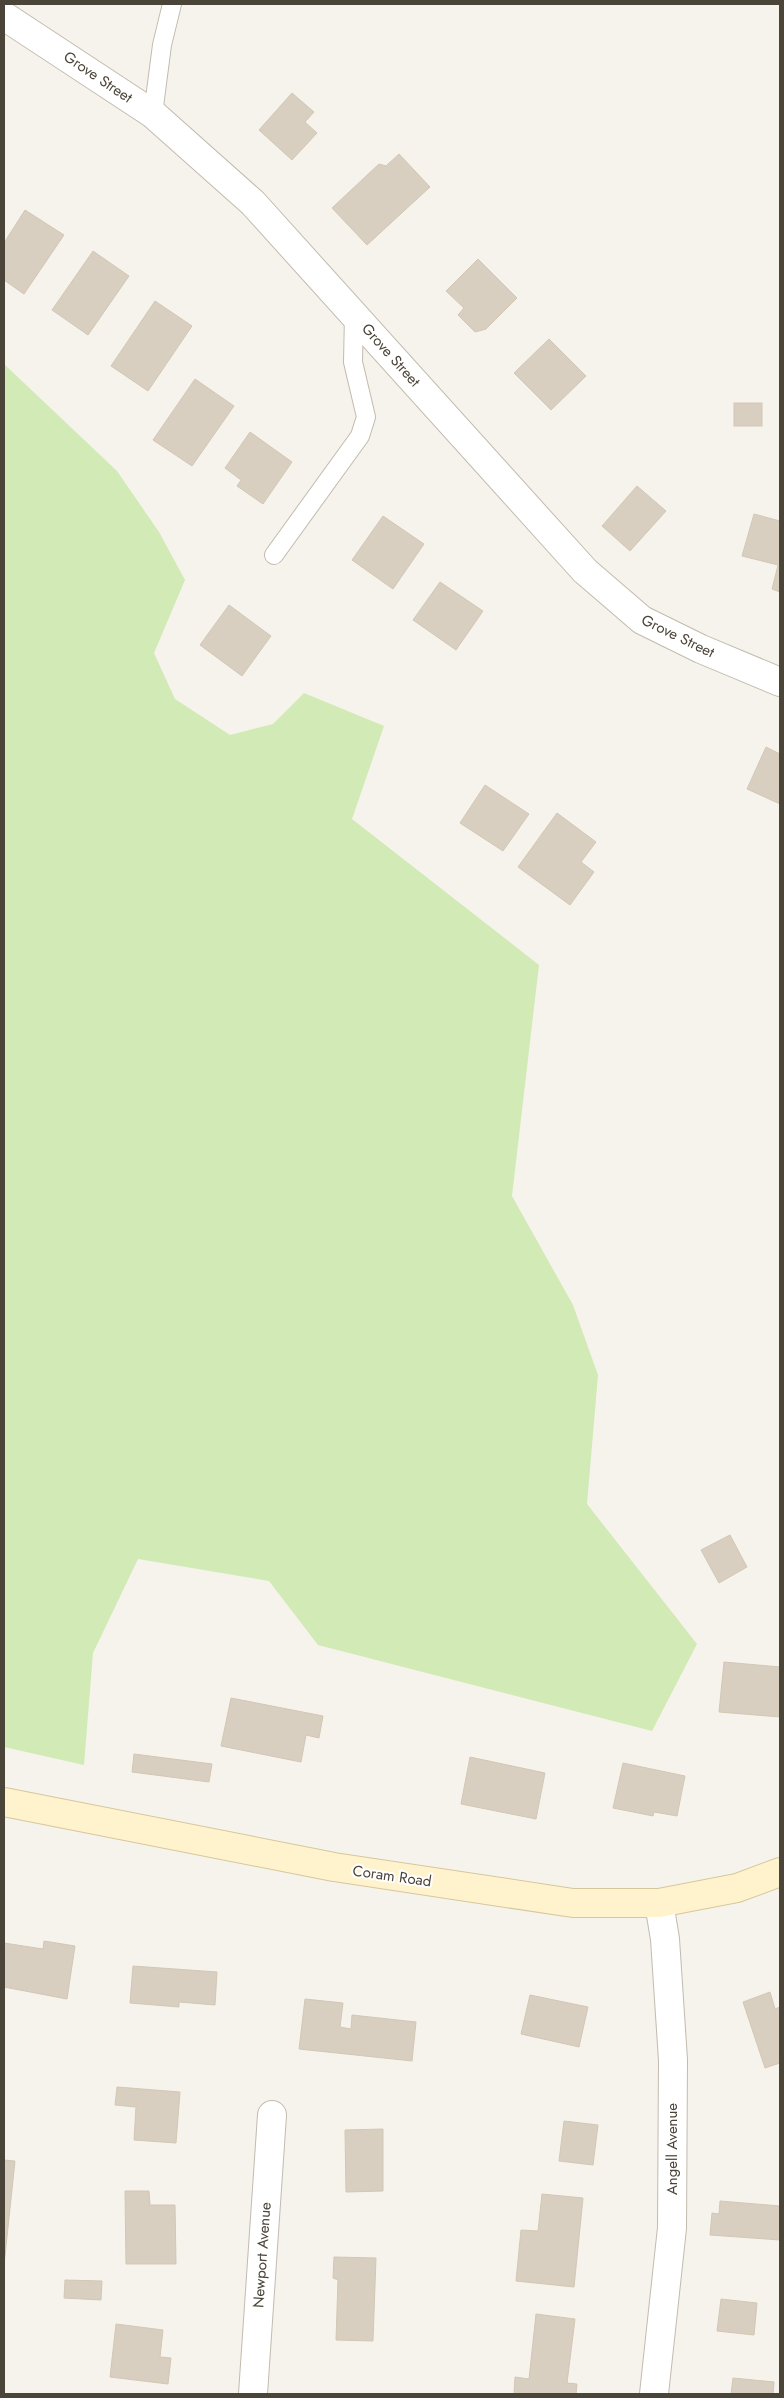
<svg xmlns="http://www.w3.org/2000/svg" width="784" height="2398" viewBox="0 0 784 2398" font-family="Jost,sans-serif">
<rect width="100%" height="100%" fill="#f6f3ec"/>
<path fill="#d2eab5" d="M4,364L117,471L159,532L185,580L154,653L175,699L230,735L273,724L304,693L384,726L352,819L539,965L512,1196L573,1305L598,1375L587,1504L697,1644L652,1731L318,1645L269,1581L138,1559L93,1653L84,1765L4,1747Z"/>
<g fill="#d8cfc1" stroke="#d3c7b4">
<path d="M292,93L314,112L305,122L317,133L292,160L259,130Z"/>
<path d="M399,154L430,187L367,245L332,208L379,164L386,166Z"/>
<path d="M25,210L64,235L24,294L4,280V243Z"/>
<path d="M93,251L129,276L88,335L52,310Z"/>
<path d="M478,259L517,298L486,329L475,332L458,315L464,308L446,291Z"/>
<path d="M155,301L192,326L148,391L111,366Z"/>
<path d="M549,339L586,376L551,410L514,373Z"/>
<path d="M195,379L234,406L192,466L153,440Z"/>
<rect x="734" y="403" width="28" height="23"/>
<path d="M250,432L292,462L263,504L237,486L241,480L225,468Z"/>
<path d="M637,486L666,511L630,551L602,526Z"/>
<path d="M754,514L780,521V592L772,589L778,565L742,556Z"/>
<path d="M383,516L424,544L393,589L352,560Z"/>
<path d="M440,582L483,611L456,650L413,620Z"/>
<path d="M229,605L271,636L242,676L200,645Z"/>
<path d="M766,747L780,754V804L747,789Z"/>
<path d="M485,785L529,814L503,851L460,823Z"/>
<path d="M557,813L596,842L581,862L594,872L570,905L518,867Z"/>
<path d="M730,1535L747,1567L719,1583L701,1550Z"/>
<path d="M724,1662L780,1667V1717L719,1712Z"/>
<path d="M231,1698L323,1716L319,1738L306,1735L301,1762L221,1746Z"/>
<path d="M134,1754L212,1764L209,1782L132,1772Z"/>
<path d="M470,1757L545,1773L536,1819L461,1804Z"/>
<path d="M623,1763L685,1776L677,1816L654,1812L653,1816L613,1808Z"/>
<path d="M44,1941L75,1946L67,1999L4,1987V1943L43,1949Z"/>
<path d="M133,1966L217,1972L215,2005L179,2002V2007L130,2003Z"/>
<path d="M770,1992L775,2009L780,2007V2063L765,2068L743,2002Z"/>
<path d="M530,1995L588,2007L579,2047L521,2034Z"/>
<path d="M305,1999L343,2003L340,2027L351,2029L352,2015L416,2022L412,2061L299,2049Z"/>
<path d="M117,2087L180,2092L176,2143L134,2140L136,2107L115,2105Z"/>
<path d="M564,2121L598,2125L593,2165L559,2161Z"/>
<path d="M383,2129V2191L346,2192L345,2130Z"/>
<path d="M4,2160L15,2161L4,2265Z"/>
<path d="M125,2191H149L150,2205H175L176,2264H126Z"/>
<path d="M542,2194L583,2198L574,2287L516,2281L521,2230L538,2231Z"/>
<path d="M720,2201L780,2206V2240L710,2235L712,2213L719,2214Z"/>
<path d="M334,2257L376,2258L373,2341L336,2340L338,2280L333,2278Z"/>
<path d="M65,2280L102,2281L101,2300L64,2298Z"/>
<path d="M721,2299L757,2303L754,2335L717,2331Z"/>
<path d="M536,2314L575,2319L567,2383L577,2384L576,2394H514L515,2377L529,2379Z"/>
<path d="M116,2324L163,2330L160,2357L171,2358L168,2384L110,2377Z"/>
<path d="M733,2378L774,2382L773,2394H776H731Z"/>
</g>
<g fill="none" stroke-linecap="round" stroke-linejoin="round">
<defs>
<g id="lane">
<path d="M153,114L162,45L172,4"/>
<path d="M274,555L360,436L366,417L353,362L354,314"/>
</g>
<g id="street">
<path d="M4,16L153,114L253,203L585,571L642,620L701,649L780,682"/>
<path d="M253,2394L272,2115"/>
<path d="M654,2394L672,2228L673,2060L665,1939L659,1903"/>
</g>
<path id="secondary" d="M4,1802L334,1867L573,1903H659L737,1888L780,1872"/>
</defs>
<use href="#lane" stroke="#c2bbae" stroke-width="20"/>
<use href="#street" stroke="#c2bbae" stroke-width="30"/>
<use href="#secondary" stroke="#d6c79b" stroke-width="30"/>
<use href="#lane" stroke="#fff" stroke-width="18"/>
<use href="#street" stroke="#fff" stroke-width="28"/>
<use href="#secondary" stroke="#fff3cd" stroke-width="28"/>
</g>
<g text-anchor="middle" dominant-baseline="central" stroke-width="4" stroke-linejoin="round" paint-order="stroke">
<g font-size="15" fill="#4b4439" stroke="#fff">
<text transform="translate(98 77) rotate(34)">Grove Street</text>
<text transform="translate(391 355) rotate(48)">Grove Street</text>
<text transform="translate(678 636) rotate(26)">Grove Street</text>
<text transform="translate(392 1876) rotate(8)">Coram Road</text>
<text transform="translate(672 2149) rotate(-90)">Angell Avenue</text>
<text transform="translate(262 2255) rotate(-86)">Newport Avenue</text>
</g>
</g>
<rect width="784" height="2398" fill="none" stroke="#4b4439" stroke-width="10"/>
</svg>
